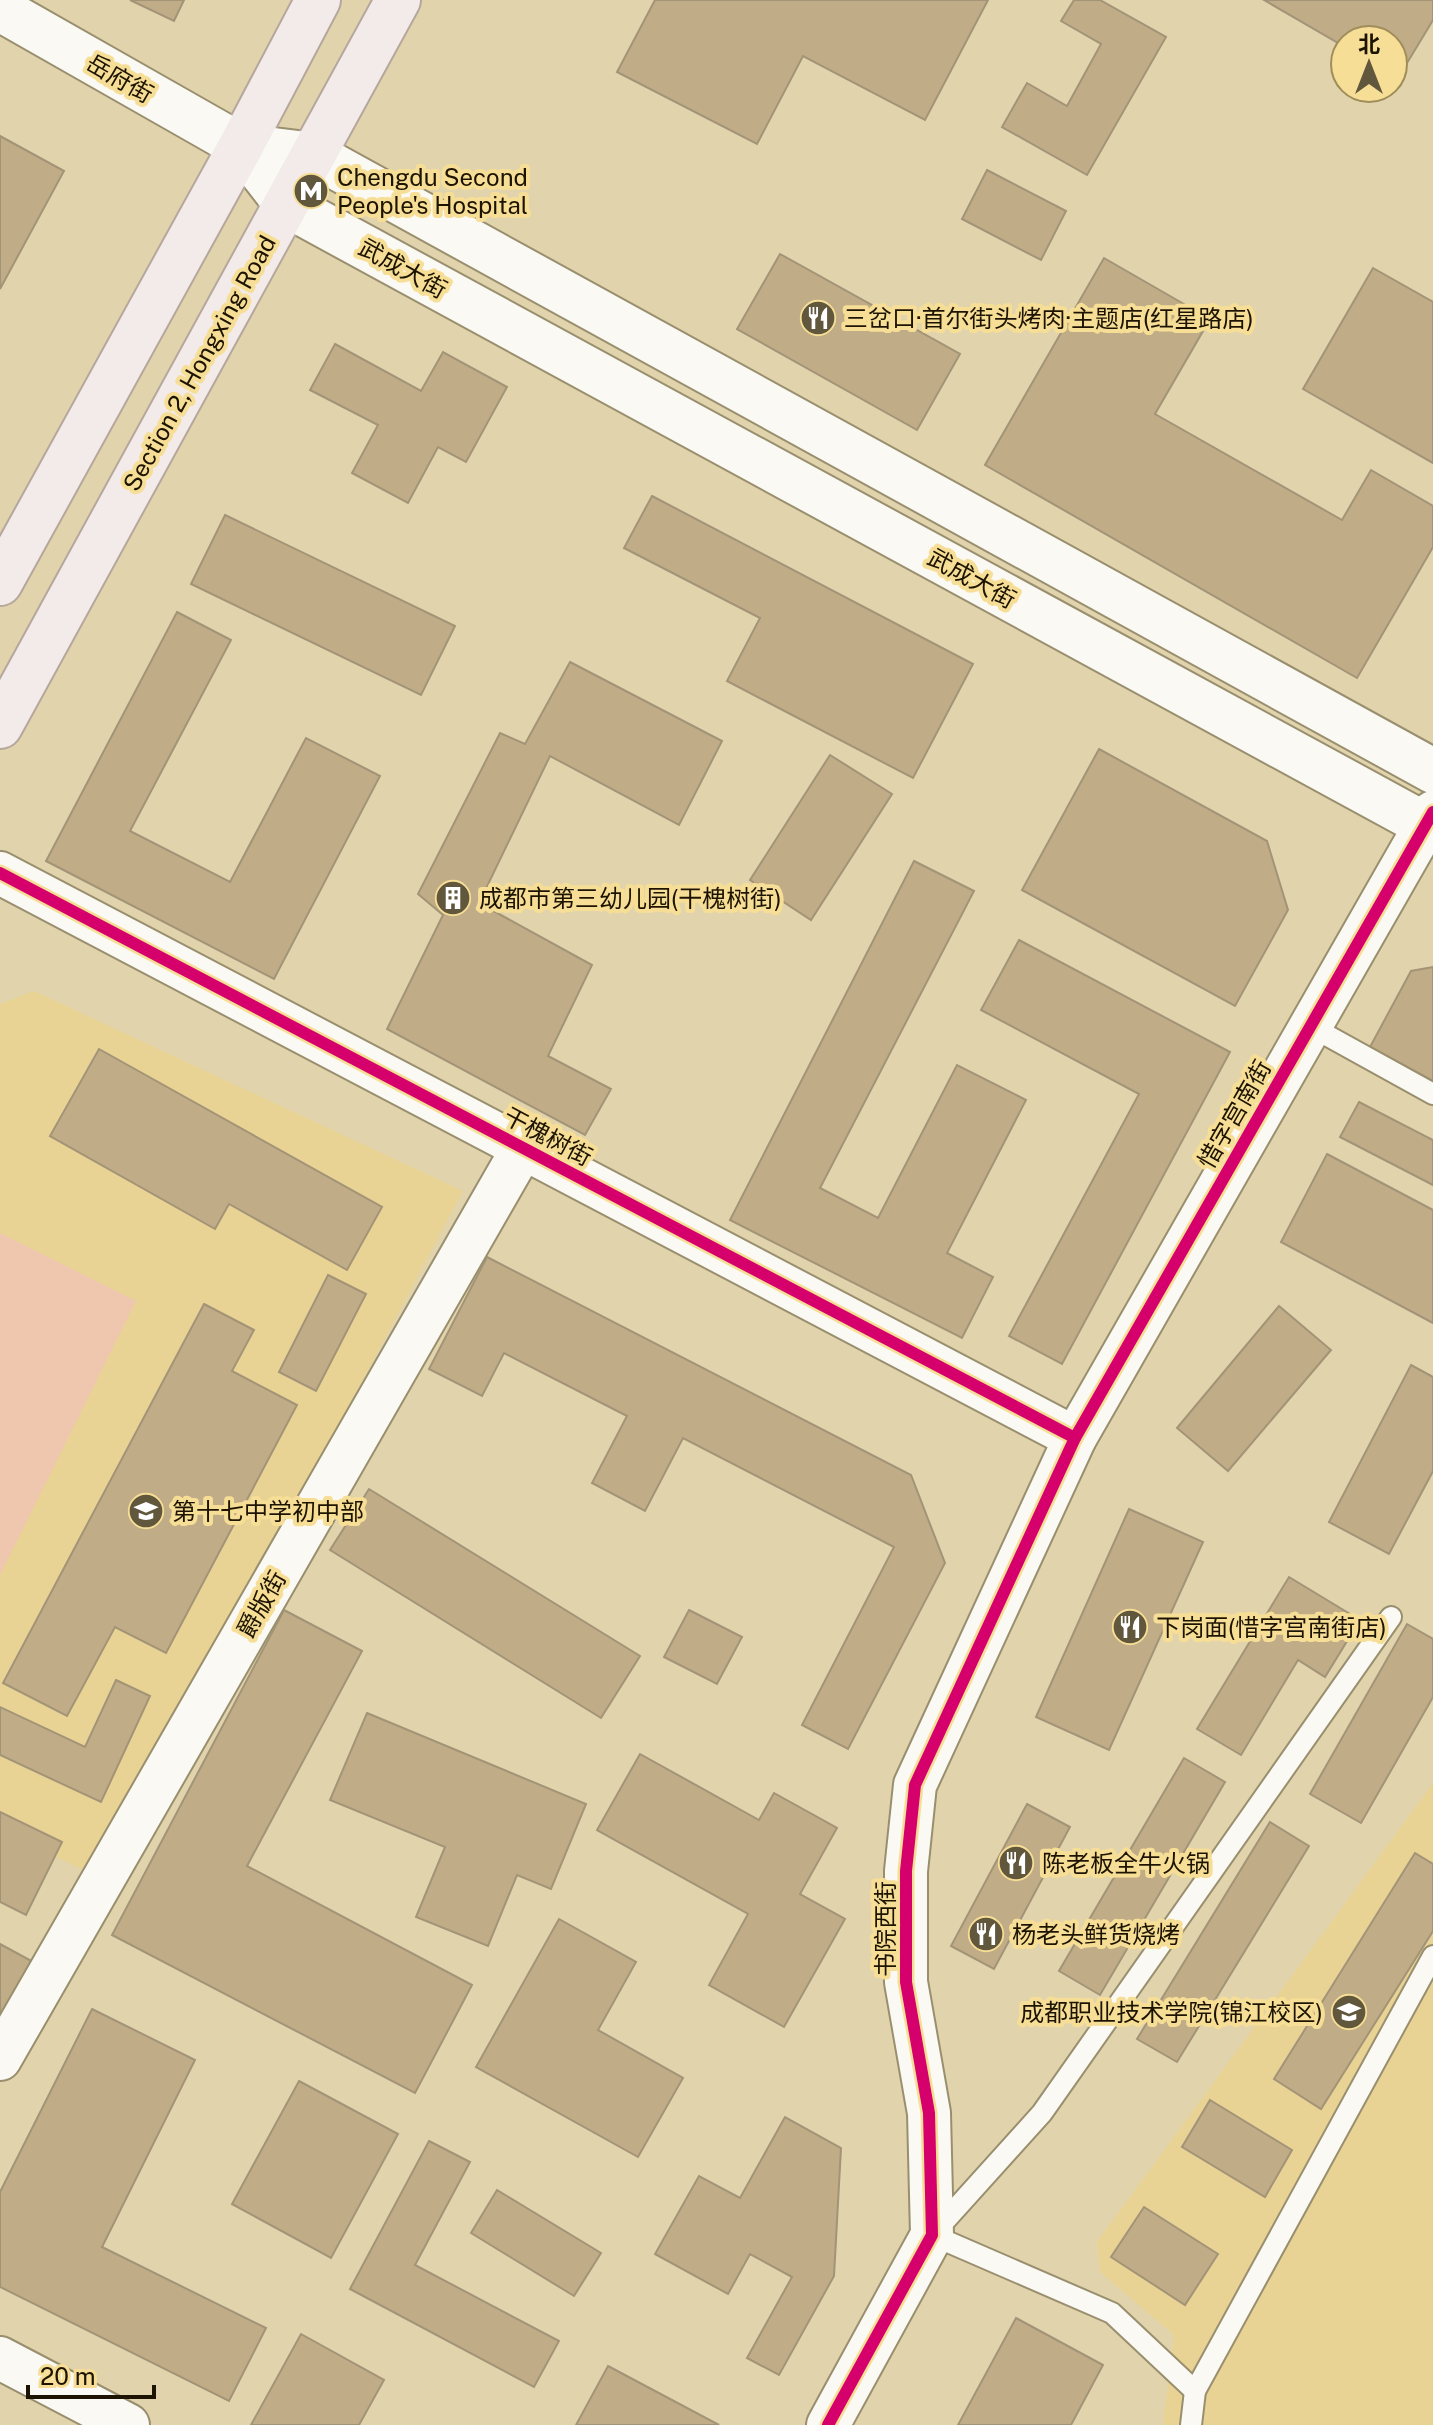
<svg xmlns="http://www.w3.org/2000/svg" width="1433" height="2425" viewBox="0 0 1433 2425" font-family="'Public Sans','Noto Sans SC',sans-serif">
<rect width="100%" height="100%" fill="#e1d4ac"/>
<g fill="#e8d395">
<path d="M34,991L463,1191L99,1877L0,1832V1004Z"/>
<path d="M1433,1783V2425H1163L1174,2335L1100,2272L1097,2242Z"/>
</g>
<path fill="#efc7af" d="M0,1233L136,1301L0,1575Z"/>
<g fill="#c0ac86" stroke="#a39477" stroke-width="2">
<path d="M130,0H184L174,21Z"/>
<path d="M655,0H988L925,120L803,56L757,144L617,72Z"/>
<path d="M1074,0H1100L1166,37L1087,175L1002,127L1027,83L1067,106L1101,44L1061,21Z"/>
<path d="M1264,0H1433V20L1398,78L1393,75V40H1345V47Z"/>
<path d="M0,136L64,171L0,289Z"/>
<path d="M987,170L1066,211L1041,260L962,219Z"/>
<path d="M780,254L960,354L917,430L737,329Z"/>
<path d="M1104,258L1210,319L1155,414L1342,520L1371,470L1433,506V547L1357,678L985,465Z"/>
<path d="M1373,268L1433,302V463L1303,389Z"/>
<path d="M335,344L421,391L443,352L507,387L466,462L438,447L408,503L352,473L378,425L310,390Z"/>
<path d="M652,496L973,664L913,778L727,681L760,618L624,548Z"/>
<path d="M225,515L455,626L421,695L191,584Z"/>
<path d="M177,612L231,640L130,831L230,882L306,738L380,776L274,979L46,861Z"/>
<path d="M570,662L722,741L679,825L550,756L479,903L592,965L548,1056L611,1089L585,1135L387,1029L443,915L418,894L500,733L525,744Z"/>
<path d="M1099,749L1267,841L1288,910L1235,1006L1022,890Z"/>
<path d="M830,755L892,794L811,920L750,880Z"/>
<path d="M914,861L974,891L820,1188L878,1218L957,1065L1026,1100L947,1253L993,1277L962,1338L730,1220Z"/>
<path d="M1019,940L1230,1052L1062,1364L1009,1336L1139,1094L981,1010Z"/>
<path d="M1433,967V1081L1370,1047L1411,971Z"/>
<path d="M99,1049L382,1207L347,1270L229,1204L215,1229L50,1136Z"/>
<path d="M1359,1102L1433,1140V1185L1340,1137Z"/>
<path d="M1327,1154L1433,1210V1323L1281,1242Z"/>
<path d="M487,1257L911,1475L945,1563L848,1749L802,1725L894,1547L683,1438L645,1511L592,1483L627,1416L504,1353L482,1396L429,1369Z"/>
<path d="M328,1275L366,1294L316,1391L279,1372Z"/>
<path d="M204,1304L254,1330L232,1371L297,1405L166,1653L115,1627L67,1716L3,1683Z"/>
<path d="M1279,1306L1331,1350L1228,1471L1177,1428Z"/>
<path d="M1411,1365L1433,1377V1471L1389,1554L1329,1522Z"/>
<path d="M369,1489L640,1656L601,1718L330,1550Z"/>
<path d="M1129,1509L1203,1542L1109,1750L1036,1717Z"/>
<path d="M1289,1577L1360,1620L1325,1677L1298,1660L1241,1755L1197,1729Z"/>
<path d="M284,1610L362,1651L247,1866L472,1985L415,2093L112,1935Z"/>
<path d="M689,1610L742,1637L717,1684L664,1657Z"/>
<path d="M1407,1624L1433,1639V1697L1361,1823L1310,1794Z"/>
<path d="M116,1680L150,1696L101,1802L0,1755V1707L85,1747Z"/>
<path d="M367,1713L586,1804L551,1889L517,1875L488,1946L416,1917L445,1847L330,1800Z"/>
<path d="M640,1754L759,1820L774,1793L837,1828L800,1894L845,1919L784,2027L709,1985L748,1914L597,1830Z"/>
<path d="M1184,1758L1225,1782L1100,1995L1059,1971Z"/>
<path d="M1027,1804L1070,1827L994,1969L951,1946Z"/>
<path d="M0,1812L62,1842L26,1915L0,1902Z"/>
<path d="M1270,1822L1309,1846L1177,2062L1137,2039Z"/>
<path d="M1415,1853L1433,1864V1931L1321,2109L1274,2079Z"/>
<path d="M559,1919L636,1962L598,2030L683,2078L638,2157L476,2067Z"/>
<path d="M0,1944L37,1964L0,2033Z"/>
<path d="M92,2009L195,2060L102,2247L266,2328L229,2401L0,2287V2192Z"/>
<path d="M299,2081L398,2134L331,2258L232,2204Z"/>
<path d="M1210,2100L1292,2150L1265,2197L1182,2147Z"/>
<path d="M785,2117L841,2148L834,2276L779,2375L747,2358L792,2277L750,2254L728,2294L655,2254L699,2176L740,2198Z"/>
<path d="M429,2141L470,2162L415,2265L559,2341L534,2387L350,2289Z"/>
<path d="M497,2190L601,2253L574,2296L471,2233Z"/>
<path d="M1144,2207L1218,2254L1185,2305L1111,2257Z"/>
<path d="M1016,2318L1103,2365L1071,2425H958Z"/>
<path d="M301,2334L384,2380L359,2425H251Z"/>
<path d="M608,2366L719,2425H576Z"/>
</g>
<g fill="none" stroke-linecap="round" stroke-linejoin="round">
<defs>
<g id="service">
<path d="M1310,1026L1433,1094"/>
<path d="M1195,2391L1112,2313L932,2235L1042,2113L1391,1617"/>
<path d="M1191,2425L1195,2391L1433,1956"/>
</g>
<g id="minor">
<path d="M0,873L1075,1438"/>
<path d="M0,2059L523,1148"/>
<path d="M0,2358L128,2425"/>
<path d="M828,2425L932,2235L929,2113L906,1982V1871L915,1785L1075,1438L1433,812"/>
</g>
<path id="tertiary" d="M0,9L241,146"/>
<g id="secondary">
<path d="M241,146L287,205L1433,829"/>
<path d="M241,146L314,155L1433,771"/>
</g>
<g id="primary">
<path d="M0,583L241,146L318,0"/>
<path d="M0,726L398,0"/>
</g>
</defs>
<use href="#service" stroke="#998f6f" stroke-width="24"/>
<use href="#minor" stroke="#998f6f" stroke-width="46"/>
<use href="#tertiary" stroke="#998f6f" stroke-width="48"/>
<use href="#secondary" stroke="#998f6f" stroke-width="48"/>
<use href="#primary" stroke="#b6a79c" stroke-width="48"/>
<use href="#service" stroke="#faf9f3" stroke-width="20"/>
<use href="#minor" stroke="#faf9f3" stroke-width="42"/>
<use href="#tertiary" stroke="#faf9f3" stroke-width="44"/>
<use href="#secondary" stroke="#faf9f3" stroke-width="44"/>
<use href="#primary" stroke="#f2ebe9" stroke-width="44"/>
<defs>
<g id="cycleway">
<path d="M0,873L1075,1438"/>
<path d="M828,2425L932,2235L929,2113L906,1982V1871L915,1785L1075,1438L1433,812"/>
</g>
</defs>
<use href="#cycleway" stroke="#f7de96" stroke-width="17"/>
<use href="#cycleway" stroke="#d6006c" stroke-width="12"/>
</g>
<defs>
<symbol id="metro-disc" viewBox="-11 -11 22 22"><circle r="9.5" fill="#61573c" stroke="#f7de96"/><path d="M-5.5 5V-5H-3L0 0L3-5H5.5V5H3V-.5L0 4L-3-.5V5Z" fill="#fff"/></symbol>
<symbol id="restaurant-disc" viewBox="-11 -11 22 22"><circle r="9.5" fill="#61573c" stroke="#f7de96"/><path d="M-5-6h1v4h1v-4h1v4h1v-4h1v5L-1.5 .5V6h-2V.5L-5-1ZM5-6V6H3V1.5H1.5Q1.5-4 5-6Z" fill="#fff"/></symbol>
<symbol id="building-disc" viewBox="-11 -11 22 22"><circle r="9.5" fill="#61573c" stroke="#f7de96"/><path d="M-4-6H4V6H1V3H-1V6H-4ZM-2.5-4.3h1.7v1.8h-1.7ZM.8-4.3h1.7v1.8H.8ZM-2.5-1h1.7V.8h-1.7ZM.8-1h1.7V.8H.8Z" fill="#fff"/></symbol>
<symbol id="school-disc" viewBox="-11 -11 22 22"><circle r="9.5" fill="#61573c" stroke="#f7de96"/><path d="M0-5L7-2L0 1L-7-2ZM-4 1L0 2.5L4 1V4Q0 6-4 4Z" fill="#fff"/></symbol>
</defs>
<g fill-rule="evenodd">
<use href="#metro-disc" x="291" y="171" width="40" height="40"/>
<use href="#restaurant-disc" x="798" y="298" width="40" height="40"/>
<use href="#building-disc" x="433" y="878" width="40" height="40"/>
<use href="#school-disc" x="126" y="1491" width="40" height="40"/>
<use href="#restaurant-disc" x="1110" y="1607" width="40" height="40"/>
<use href="#restaurant-disc" x="996" y="1843" width="40" height="40"/>
<use href="#restaurant-disc" x="966" y="1914" width="40" height="40"/>
<use href="#school-disc" x="1329" y="1992" width="40" height="40"/>
</g>
<g text-anchor="middle" dominant-baseline="central" stroke-width="8" stroke-linejoin="round" paint-order="stroke">
<g font-size="24" fill="#1c1300" stroke="#f7de96">
<text transform="translate(120 78) rotate(30)">岳府街</text>
<text transform="translate(403 268) rotate(29)">武成大街</text>
<text transform="translate(199 363) rotate(-61)">Section 2, Hongxing Road</text>
<text transform="translate(972 578) rotate(29)">武成大街</text>
<text transform="translate(1234 1114) rotate(-60)">惜字宫南街</text>
<text transform="translate(548 1136) rotate(28)">干槐树街</text>
<text transform="translate(261 1604) rotate(-60)">爵版街</text>
<text transform="translate(885 1929) rotate(-90)">书院西街</text>
</g>
<g font-size="24" fill="#1c1300" stroke="#f7de96" text-anchor="start">
<text x="337" y="177">Chengdu Second<tspan x="337" dy="28">People's Hospital</tspan></text>
<text x="844" y="318">三岔口·首尔街头烤肉·主题店(红星路店)</text>
<text x="479" y="898">成都市第三幼儿园(干槐树街)</text>
<text x="172" y="1511">第十七中学初中部</text>
<text x="1156" y="1627">下岗面(惜字宫南街店)</text>
<text x="1042" y="1863">陈老板全牛火锅</text>
<text x="1012" y="1934">杨老头鲜货烧烤</text>
<text x="1323" y="2012" text-anchor="end">成都职业技术学院(锦江校区)</text>
</g>
</g>
<g transform="translate(1369 64)"><circle r="38" fill="#f7de96" stroke="#9f8d5a" stroke-width="2"/>
<path d="M0-6L14 30L0 20L-14 30Z" fill="#61573c"/>
<text y="-12" font-size="22" font-weight="bold" text-anchor="middle" fill="#1c1300">北</text>
</g>
<path d="M28 2385v12h126v-12" fill="none" stroke="#1c1300" stroke-width="4"/>
<text x="40" y="2385" font-size="24" fill="#1c1300" stroke="#f7de96" stroke-width="6" paint-order="stroke">20 m</text>
</svg>
